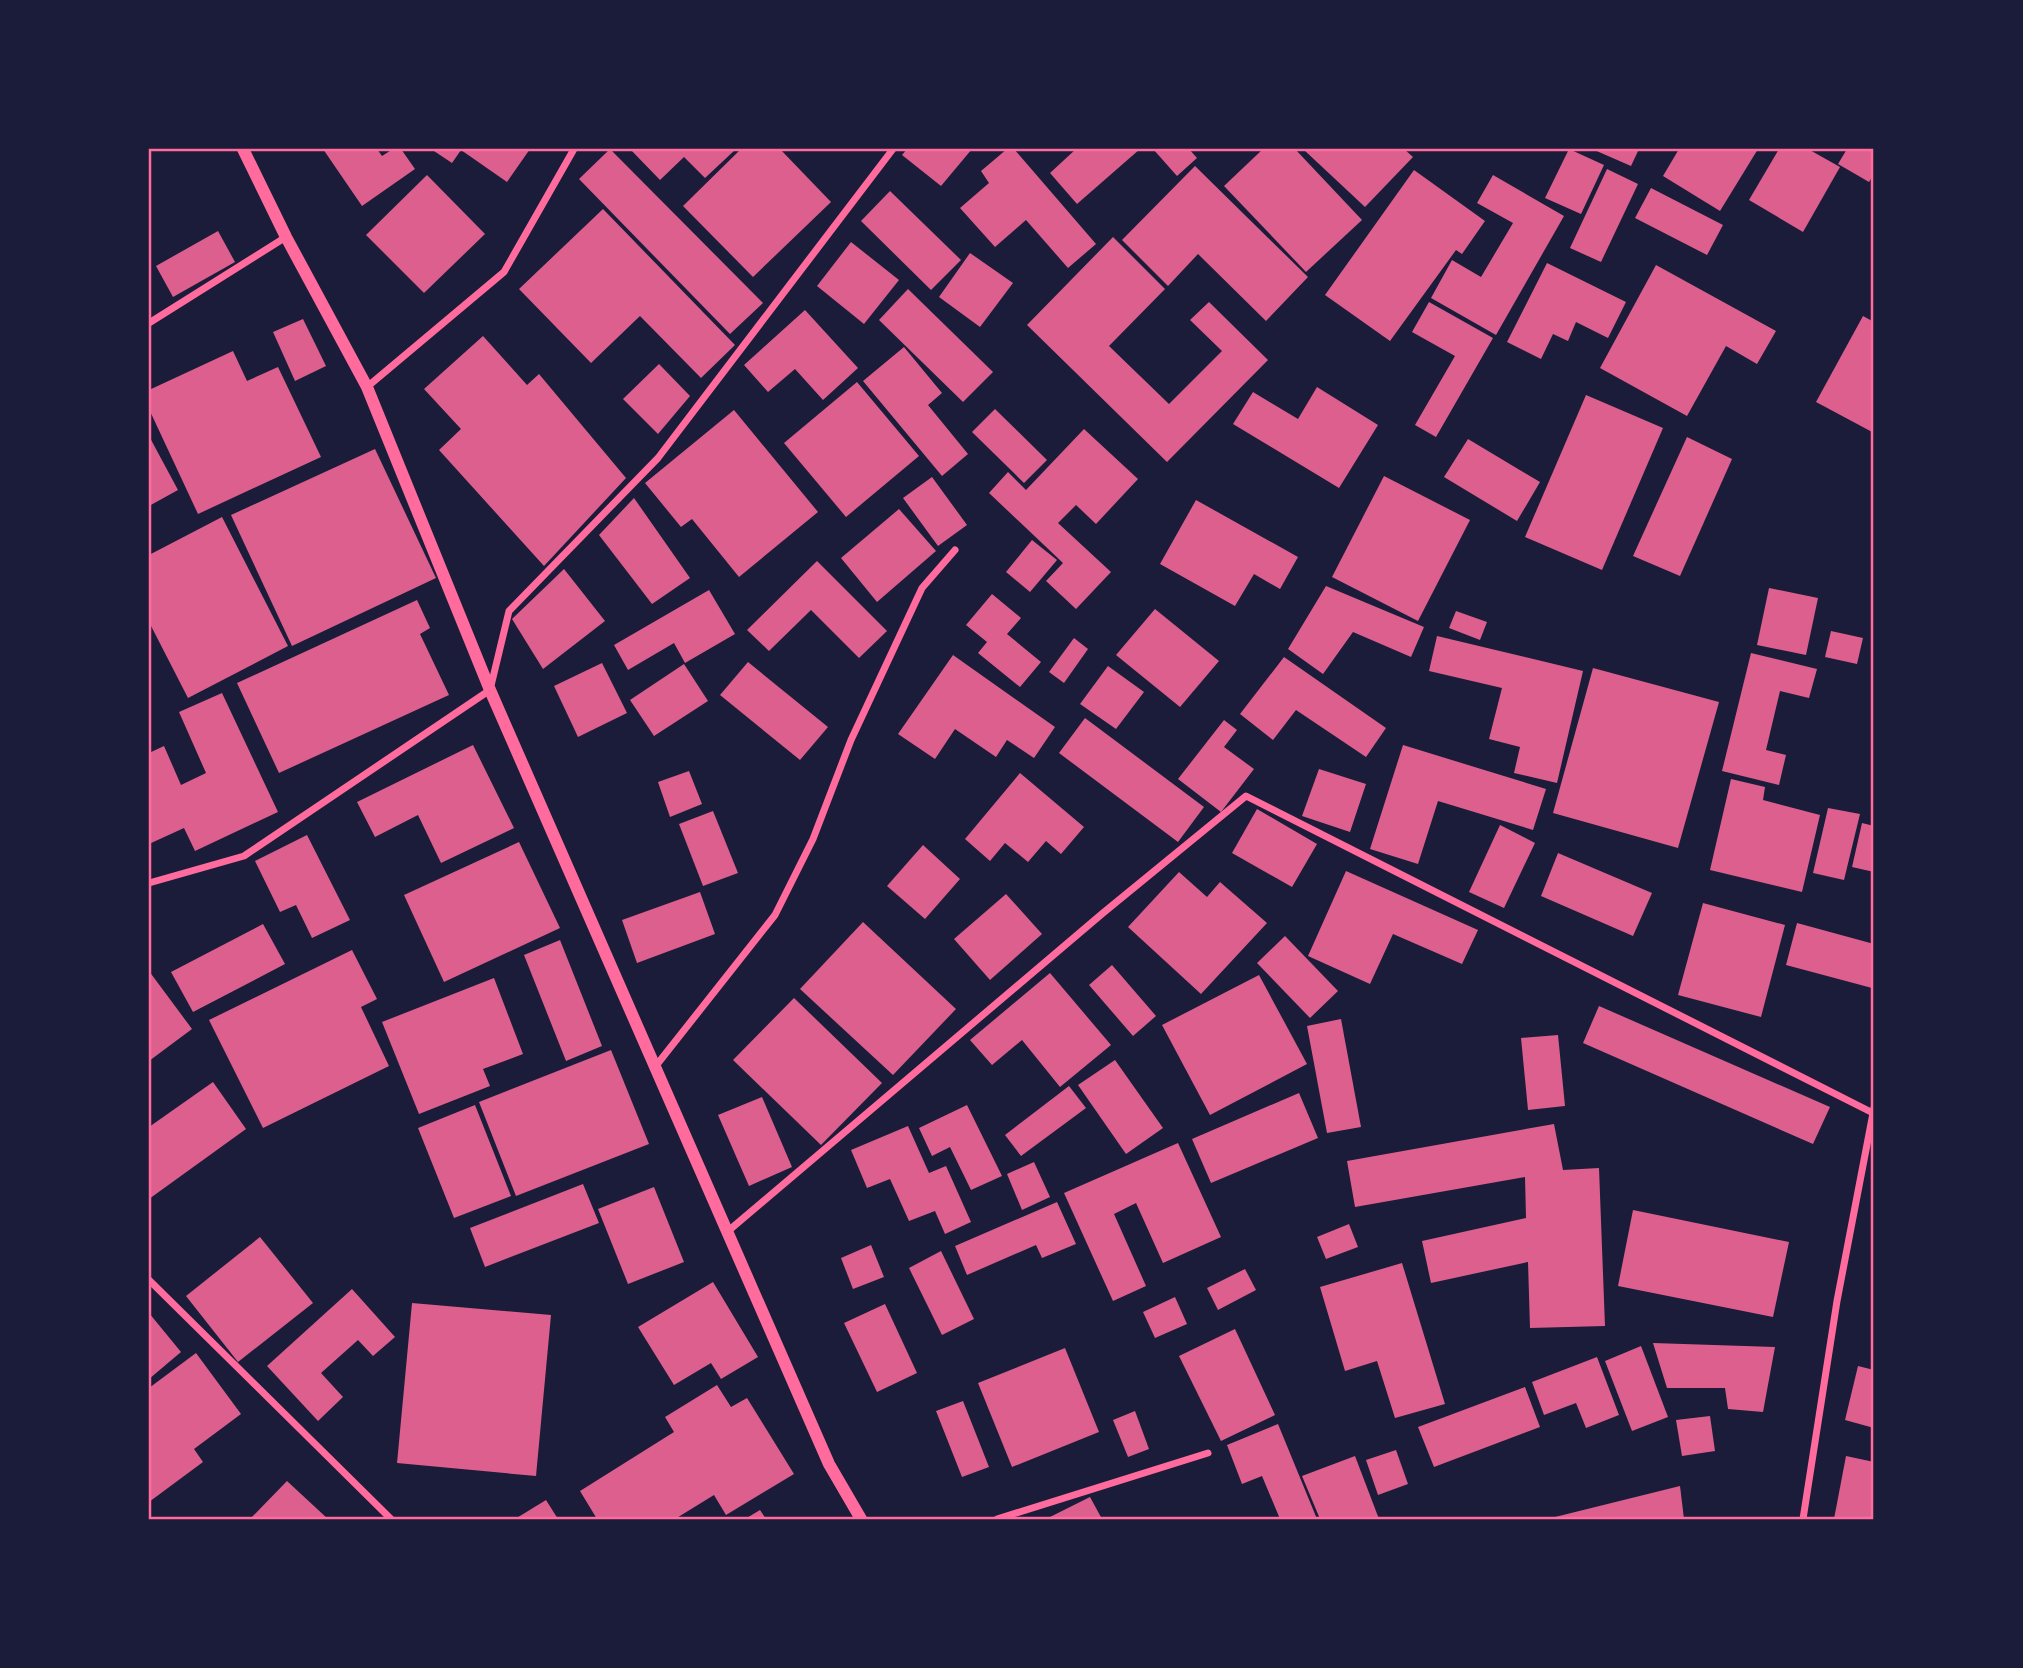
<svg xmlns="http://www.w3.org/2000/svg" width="2023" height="1668" viewBox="0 0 2023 1668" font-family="Bitter,serif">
<rect width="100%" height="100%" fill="#1b1b3a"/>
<g fill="#dd5f8e">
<path d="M323,149H377L382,156L393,149H401L415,169L362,206Z"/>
<path d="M431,149H530L507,182L461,150L452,163Z"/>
<path d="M610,149L763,303L730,334L579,179Z"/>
<path d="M630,149H736L705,178L684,157L660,180Z"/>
<path d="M741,149H780L831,202L753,277L683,206Z"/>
<path d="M907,149H972L941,186L902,155Z"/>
<path d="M1007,149H1014L1096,244L1068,268L1026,220L995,247L960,208L989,183L981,171Z"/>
<path d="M1076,149H1140L1077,204L1050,173Z"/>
<path d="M1153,149H1189L1197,158L1177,176Z"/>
<path d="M1263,149H1295L1362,220L1306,272L1224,186Z"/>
<path d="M1303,149H1404L1413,157L1365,207Z"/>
<path d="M1569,149L1604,165L1581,214L1545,198Z"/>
<path d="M1592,149H1639L1631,166Z"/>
<path d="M1679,149H1758L1720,211L1663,176Z"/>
<path d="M1779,149H1808L1840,167L1803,232L1749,200Z"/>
<path d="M1847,149H1870L1874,151V174L1869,182L1838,164Z"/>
<path d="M1195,166L1308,277L1266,321L1198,254L1168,286L1122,240Z"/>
<path d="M1607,169L1638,184L1601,262L1570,248Z"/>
<path d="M1414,170L1485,221L1462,254L1456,250L1390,341L1325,295Z"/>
<path d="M427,175L485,234L424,293L366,235Z"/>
<path d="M1493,175L1564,216L1496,335L1431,298L1452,260L1481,277L1513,223L1477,203Z"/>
<path d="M1651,188L1723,225L1707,255L1635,218Z"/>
<path d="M890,191L961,260L931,290L861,221Z"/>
<path d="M603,209L735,345L701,378L640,316L591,363L519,289Z"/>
<path d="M218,231L235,262L173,297L156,266Z"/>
<path d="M1113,237L1165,289L1109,346L1169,404L1222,351L1190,320L1209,302L1268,360L1167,462L1027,325Z"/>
<path d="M851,242L899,280L864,324L817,286Z"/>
<path d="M970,253L1013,283L980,327L939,297Z"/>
<path d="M1547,263L1626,302L1608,338L1576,322L1568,341L1553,334L1541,359L1507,342Z"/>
<path d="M1656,265L1776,331L1757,364L1726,346L1687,416L1600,368Z"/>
<path d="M908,289L993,372L963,402L879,320Z"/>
<path d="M1429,302L1493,338L1436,437L1415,425L1455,356L1412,332Z"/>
<path d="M805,310L858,368L823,400L795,369L768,392L744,365Z"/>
<path d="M1863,316L1874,322V433L1816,402Z"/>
<path d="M303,319L326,366L295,381L273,332Z"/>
<path d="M483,336L527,385L539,374L626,478L544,566L439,450L461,429L424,389Z"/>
<path d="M904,347L942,393L928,405L968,454L942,476L863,381Z"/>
<path d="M233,351L247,381L278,367L321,457L198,514L149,409V390Z"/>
<path d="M659,364L690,396L658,434L623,399Z"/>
<path d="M857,382L919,456L846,517L784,443Z"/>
<path d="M1317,387L1378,425L1339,488L1233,424L1253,392L1298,419Z"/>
<path d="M1586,395L1663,428L1602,570L1525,537Z"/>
<path d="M995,409L1047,460L1024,483L972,432Z"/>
<path d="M734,410L818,512L739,577L692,519L681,527L645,483Z"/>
<path d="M1084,429L1138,479L1096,524L1076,505L1058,523L1111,572L1076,609L1046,581L1063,563L989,493L1008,472L1026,490Z"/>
<path d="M149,436L178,490L149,506Z"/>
<path d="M1687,437L1732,459L1680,576L1633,556Z"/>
<path d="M1468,439L1540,482L1517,521L1444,477Z"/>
<path d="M375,449L436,578L292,646L231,515Z"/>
<path d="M1384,476L1470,520L1418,621L1332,577Z"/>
<path d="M932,477L967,525L938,546L903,498Z"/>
<path d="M634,498L690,578L652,604L599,535Z"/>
<path d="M1196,500L1298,557L1280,589L1254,574L1235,606L1160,564Z"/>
<path d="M899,509L936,551L877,602L841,558Z"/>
<path d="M222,517L288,646L188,698L149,622V555Z"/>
<path d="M1032,540L1057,560L1030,592L1006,572Z"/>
<path d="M817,561L887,631L859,658L811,610L769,651L747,630Z"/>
<path d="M564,569L605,621L543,669L512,619Z"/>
<path d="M1326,586L1424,627L1411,657L1353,632L1323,674L1288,649Z"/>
<path d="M1769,588L1818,598L1806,655L1757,645Z"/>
<path d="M709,590L735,634L685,663L674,643L628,670L614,645Z"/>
<path d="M992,594L1021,618L1007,634L1041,662L1020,687L978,653L987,642L966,625Z"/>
<path d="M417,600L430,628L420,634L449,695L279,773L237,683Z"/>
<path d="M1155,609L1219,661L1180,707L1116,655Z"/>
<path d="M1456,611L1487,622L1480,640L1449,628Z"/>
<path d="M1831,631L1863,638L1857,664L1825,657Z"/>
<path d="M1437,636L1583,671L1557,783L1514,773L1520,747L1489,739L1502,688L1429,671Z"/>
<path d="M1074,638L1088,649L1064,683L1049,672Z"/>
<path d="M1751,653L1817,669L1809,698L1780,691L1766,750L1786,755L1779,785L1722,771Z"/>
<path d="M953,655L1055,727L1034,758L1007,740L996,757L955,729L935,759L898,734Z"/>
<path d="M1284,657L1386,728L1366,757L1296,710L1273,740L1240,714Z"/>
<path d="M748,662L828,727L800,760L720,695Z"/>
<path d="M602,663L627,713L578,737L554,686Z"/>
<path d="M684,664L708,701L654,736L630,700Z"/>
<path d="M1108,666L1144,692L1116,729L1080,704Z"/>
<path d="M1593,668L1719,702L1678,848L1553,813Z"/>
<path d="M222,693L278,812L195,851L184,828L149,844V753L164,746L181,785L206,773L179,712Z"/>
<path d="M1085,718L1204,807L1178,842L1059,753Z"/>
<path d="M1224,720L1237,730L1224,747L1254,769L1221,812L1178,779Z"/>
<path d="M473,745L514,828L441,863L418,815L375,837L357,802Z"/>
<path d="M1403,745L1546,789L1533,830L1438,801L1418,864L1370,849Z"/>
<path d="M1319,769L1366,784L1350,832L1302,816Z"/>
<path d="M689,771L702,804L670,817L658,782Z"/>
<path d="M1020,773L1084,827L1061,854L1046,841L1028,862L1005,843L990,861L965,839Z"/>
<path d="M1731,779L1765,787L1763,800L1820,815L1802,892L1710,870Z"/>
<path d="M1828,808L1860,814L1844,880L1813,873Z"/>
<path d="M1257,809L1317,844L1292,887L1232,853Z"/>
<path d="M713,811L738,873L703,886L679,824Z"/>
<path d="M1862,823L1874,826V872L1852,867Z"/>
<path d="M1500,825L1535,843L1504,908L1469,892Z"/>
<path d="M307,835L350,920L312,938L296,905L280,912L255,861Z"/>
<path d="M519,842L560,928L444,982L404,895Z"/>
<path d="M923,845L960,879L925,919L887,886Z"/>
<path d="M1558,853L1652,893L1633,936L1541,896Z"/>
<path d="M1346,871L1478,930L1462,964L1393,934L1370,984L1308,956Z"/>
<path d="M1179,872L1207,897L1220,882L1267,923L1201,994L1128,927Z"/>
<path d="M700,892L715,934L637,963L622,920Z"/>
<path d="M1006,894L1042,934L990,980L954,939Z"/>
<path d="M1703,903L1785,925L1761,1017L1678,995Z"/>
<path d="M863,922L956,1009L893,1075L800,989Z"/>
<path d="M1797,923L1874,944V979L1872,988L1786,965Z"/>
<path d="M263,924L285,964L193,1012L171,972Z"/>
<path d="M1285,936L1338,991L1310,1018L1257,963Z"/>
<path d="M560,940L602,1046L566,1061L524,955Z"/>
<path d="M352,950L377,999L361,1007L389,1066L263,1128L209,1020Z"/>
<path d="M1112,965L1156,1016L1133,1036L1089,985Z"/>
<path d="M149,971L192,1029L149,1061Z"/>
<path d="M1050,973L1111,1045L1060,1087L1022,1040L992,1065L970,1040Z"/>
<path d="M1259,975L1307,1064L1210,1115L1162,1025Z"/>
<path d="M494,978L523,1054L483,1069L490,1086L419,1114L382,1022Z"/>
<path d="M794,998L882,1083L821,1145L733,1060Z"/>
<path d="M1599,1006L1830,1107L1813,1144L1583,1043Z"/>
<path d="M1341,1019L1361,1127L1327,1133L1307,1026Z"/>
<path d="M1558,1035L1565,1106L1528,1110L1521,1038Z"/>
<path d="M611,1050L649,1144L516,1196L479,1102Z"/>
<path d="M1115,1060L1163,1128L1126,1154L1078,1085Z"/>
<path d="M213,1082L246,1129L149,1199V1127Z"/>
<path d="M1069,1086L1086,1108L1021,1156L1005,1135Z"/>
<path d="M1299,1093L1318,1138L1211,1183L1192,1139Z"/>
<path d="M762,1097L792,1167L749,1186L718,1115Z"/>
<path d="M475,1105L511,1196L454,1218L418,1128Z"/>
<path d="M967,1105L1002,1176L971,1190L950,1147L932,1156L919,1128Z"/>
<path d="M1554,1124L1563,1170L1599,1168L1605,1326L1530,1328L1528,1262L1431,1283L1422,1241L1526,1218L1525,1177L1355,1207L1347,1161Z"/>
<path d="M908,1126L929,1173L946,1166L971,1222L945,1234L935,1211L909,1221L890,1179L867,1188L851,1150Z"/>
<path d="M1178,1143L1221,1237L1163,1263L1136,1203L1114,1214L1146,1286L1113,1301L1064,1193Z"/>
<path d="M1034,1162L1050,1197L1022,1210L1007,1174Z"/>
<path d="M583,1184L599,1223L485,1267L470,1228Z"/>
<path d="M654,1187L684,1262L628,1284L598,1209Z"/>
<path d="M1057,1202L1076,1244L1042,1258L1036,1245L967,1275L955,1246Z"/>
<path d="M1633,1210L1789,1242L1773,1317L1618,1286Z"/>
<path d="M1349,1224L1358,1247L1326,1259L1317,1237Z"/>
<path d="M260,1237L313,1303L238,1362L186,1296Z"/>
<path d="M871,1245L884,1277L853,1289L841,1258Z"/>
<path d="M941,1251L974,1319L942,1335L909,1268Z"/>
<path d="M1402,1263L1445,1404L1395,1418L1377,1361L1345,1371L1320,1287Z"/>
<path d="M1245,1269L1256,1290L1218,1310L1207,1288Z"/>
<path d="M713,1282L758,1357L721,1379L711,1363L674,1385L638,1327Z"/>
<path d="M352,1289L395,1337L373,1356L358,1340L321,1373L343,1397L318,1421L267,1366Z"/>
<path d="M1175,1297L1187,1324L1155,1338L1143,1312Z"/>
<path d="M412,1303L551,1315L536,1476L397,1463Z"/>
<path d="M885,1304L917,1373L877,1392L844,1323Z"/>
<path d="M149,1313L181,1352L149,1379Z"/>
<path d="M1235,1329L1275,1415L1221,1441L1179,1356Z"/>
<path d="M1653,1343L1775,1347L1763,1412L1728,1409L1725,1388H1667Z"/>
<path d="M1641,1346L1668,1417L1632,1431L1605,1361Z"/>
<path d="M1065,1348L1099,1432L1012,1467L978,1383Z"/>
<path d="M196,1353L241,1414L194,1449L203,1462L149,1502V1388Z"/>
<path d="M1597,1357L1619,1415L1586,1428L1576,1403L1544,1415L1532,1382Z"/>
<path d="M1858,1366L1874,1370V1428L1845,1420Z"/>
<path d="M717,1385L731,1407L747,1398L794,1474L726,1515L714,1495L675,1519H597L580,1491L674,1432L665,1417Z"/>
<path d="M1525,1387L1540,1427L1434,1467L1418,1427Z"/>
<path d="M963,1401L989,1467L962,1477L936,1411Z"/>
<path d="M1135,1411L1149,1449L1128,1457L1113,1420Z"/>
<path d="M1710,1416L1715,1451L1682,1456L1676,1420Z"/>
<path d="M1278,1424L1317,1519H1280L1262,1476L1242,1484L1227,1445Z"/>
<path d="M1396,1450L1408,1484L1378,1495L1366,1460Z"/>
<path d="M1355,1456L1379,1519H1320L1302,1476Z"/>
<path d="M1846,1456L1874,1462V1519H1834Z"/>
<path d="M287,1481L328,1519H250Z"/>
<path d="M1680,1486L1684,1519H1555V1517Z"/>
<path d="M1090,1497L1102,1519H1046Z"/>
<path d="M546,1500L558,1519H515Z"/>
<path d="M760,1510L766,1519H745Z"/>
</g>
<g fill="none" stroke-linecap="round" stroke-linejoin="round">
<g stroke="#ff6b9d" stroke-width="7">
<path d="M149,323L286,237"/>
<path d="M367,387L504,272L574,149"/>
<path d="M149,883L244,856L490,690L509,611L658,458L893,149"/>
<path d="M655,1067L775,915L813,839L851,740L922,588L955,550"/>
<path d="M727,1232L1103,913L1246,796L1873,1113"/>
<path d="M149,1280L391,1519"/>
<path d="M997,1519L1208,1453"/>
<path d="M1803,1519L1837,1301L1874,1108"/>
</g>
<path stroke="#ff6b9d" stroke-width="12" d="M243,149L286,237L367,387L490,690L829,1464L861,1519"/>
</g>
<rect width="2023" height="1668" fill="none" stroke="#1b1b3a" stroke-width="301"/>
<rect x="150" y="150" width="1722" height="1368" fill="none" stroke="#ff6b9d" stroke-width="2.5"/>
</svg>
